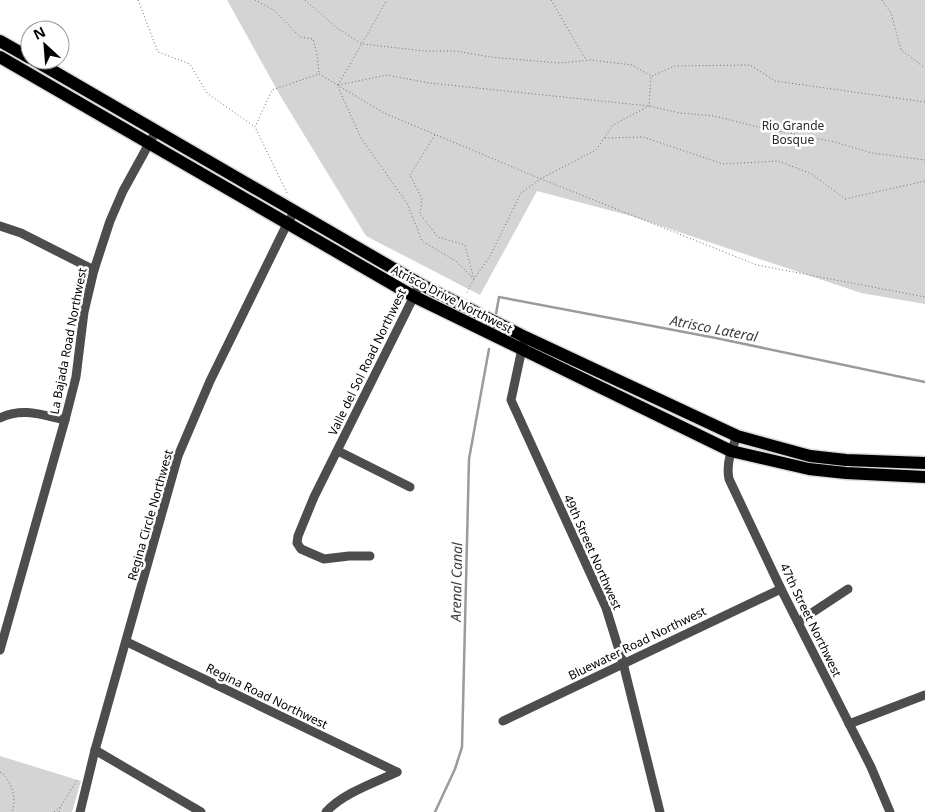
<svg xmlns="http://www.w3.org/2000/svg" width="925" height="812" viewBox="0 0 925 812" font-family="'Noto Sans',sans-serif">
<rect width="100%" height="100%" fill="#fff"/>
<g fill="#d4d4d4">
<path d="M227,0H925V304L861,293L631,216L537,191L480,295L366,236L281,97Z"/>
<path d="M0,756L81,781L72,812H0Z"/>
</g>
<g fill="none" stroke-linecap="round" stroke-linejoin="round">
<g stroke="#9b9b9b" stroke-width="2.5">
<path d="M496,314L499,297L716,338L925,382"/>
<path d="M435,812L455,769L462,747L469,459L489,349"/>
</g>
<defs>
<g id="major">
<path d="M0,41L30,58"/>
<path d="M0,57L413,296L731,451L809,469L846,473L925,477"/>
<path d="M34,60L420,284L525,337L737,436L810,456L846,460L925,463"/>
</g>
</defs>
<use href="#major" stroke="#dbdbdb" stroke-width="15"/>
<g stroke="#6f6f6f" stroke-width="1" stroke-dasharray="1 2.5" stroke-linecap="butt">
<path d="M138,0L158,52L190,64L207,93L255,127L272,90L319,74L384,113L546,181L757,265L925,297"/>
<path d="M255,0L274,10L300,37L313,39L317,55L319,73"/>
<path d="M305,0L337,28L362,44L425,51H456L490,57L559,63L591,60L632,65L651,76L649,106L613,125L596,150L540,179L521,193L490,256L474,279L456,261L422,241L407,203L361,138L338,87"/>
<path d="M551,0L586,60"/>
<path d="M882,0L891,13L901,50L925,68"/>
<path d="M652,76L675,66L750,65L775,81L925,102"/>
<path d="M338,85L387,75L429,83L649,106L680,113L714,116L758,127L835,142L872,153L925,160"/>
<path d="M338,85L387,0"/>
<path d="M256,129L288,195"/>
<path d="M435,135L410,175L422,199L420,214L438,237L465,245L474,279L466,294"/>
<path d="M605,138L643,137L723,164L778,161L812,174L845,199L925,181"/>
<path d="M0,772C12,780 17,799 12,812"/>
<path d="M54,812L61,806"/>
<path d="M59,812L61,806L77,780"/>
</g>
<g stroke="#4d4d4d" stroke-width="9">
<path d="M0,226L21,233L94,270"/>
<path d="M523,344L511,400L606,608L623,663L660,812"/>
<path d="M0,418C23,407 42,415 65,420"/>
<path d="M737,436C731,451 726,464 729,479L781,589L871,767L890,812"/>
<path d="M338,451L410,487"/>
<path d="M370,556H349L324,559L301,549L297,543L298,536L314,497L420,284"/>
<path d="M798,622L848,589"/>
<path d="M127,642L397,772"/>
<path d="M0,650L65,420L76,377L84,312L94,270L110,221L123,191L156,131"/>
<path d="M503,721L781,589"/>
<path d="M849,724L925,695"/>
<path d="M95,750L201,812"/>
<path d="M80,812L95,750L178,456L210,381L287,224L295,211"/>
<path d="M326,812C343,793 374,783 397,772"/>
</g>
<use href="#major" stroke="#000" stroke-width="12"/>
</g>
<g text-anchor="middle" dominant-baseline="central" stroke-width="5" stroke-linejoin="round" paint-order="stroke">
<g font-size="12" fill="#2b2b2b" stroke="#fff">
<text x="793" y="125">Rio Grande<tspan x="793" dy="14">Bosque</tspan></text>
</g>
<g font-size="12" fill="#000" stroke="#fff">
<text transform="translate(452 299) rotate(27)">Atrisco Drive Northwest</text>
<text transform="translate(68 341) rotate(-79)">La Bajada Road Northwest</text>
<text transform="translate(367 362) rotate(-64)">Valle del Sol Road Northwest</text>
<text transform="translate(150 515) rotate(-74)">Regina Circle Northwest</text>
<text transform="translate(593 552) rotate(66)">49th Street Northwest</text>
<text transform="translate(811 620) rotate(64)">47th Street Northwest</text>
<text transform="translate(637 643) rotate(-26)">Bluewater Road Northwest</text>
<text transform="translate(267 696) rotate(26)">Regina Road Northwest</text>
</g>
<g font-size="14" font-style="italic" fill="#3c3c3c" stroke="#fff">
<text transform="translate(714 328) rotate(11)">Atrisco Lateral</text>
<text transform="translate(456 582) rotate(-89)">Arenal Canal</text>
</g>
</g>
<g transform="translate(45 45) rotate(334)"><circle r="24" fill="#ffffff" stroke="#999999"/>
<path d="M0-4L9 19L0 12L-9 19Z" fill="#000000"/>
<text y="-8" font-size="14" font-weight="bold" text-anchor="middle" fill="#000000">N</text>
</g>
</svg>
